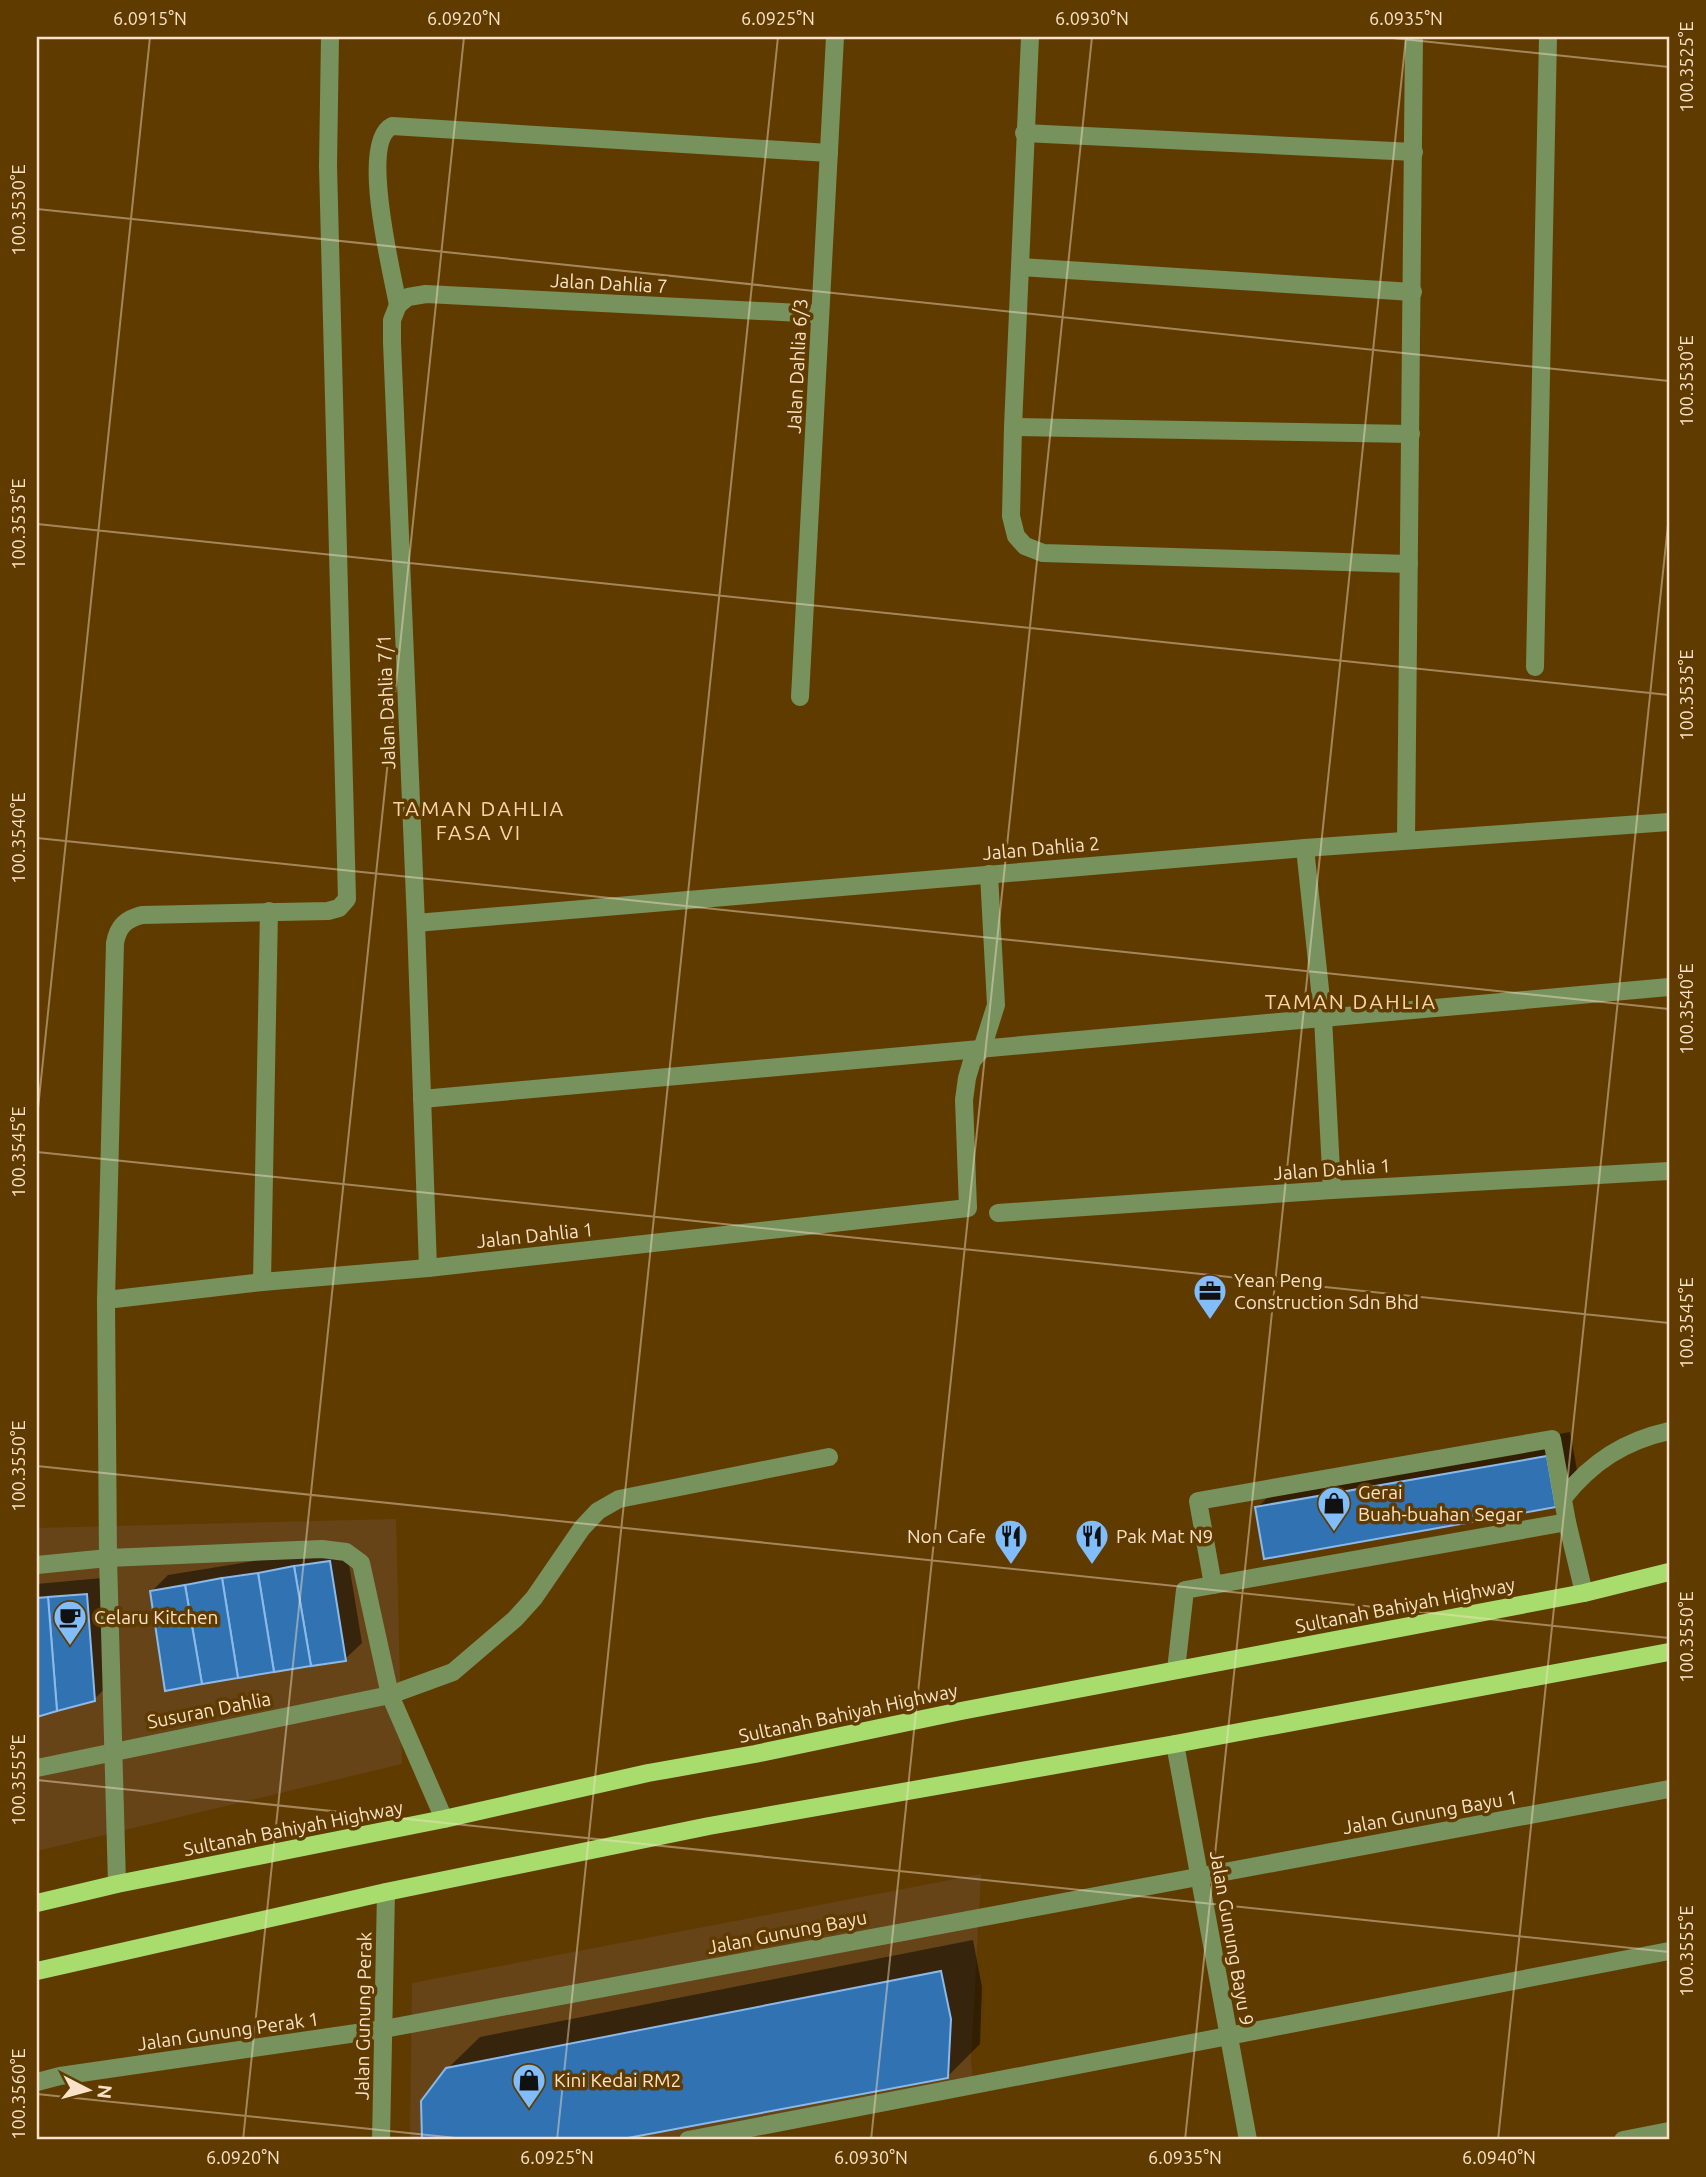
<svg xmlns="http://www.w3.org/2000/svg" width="1706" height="2177" viewBox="0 0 1706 2177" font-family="Ubuntu,sans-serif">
<rect width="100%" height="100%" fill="#603b00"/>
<g fill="#664417">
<path d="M396,1519L402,1764L37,1851V1528Z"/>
<path d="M981,1874L971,2061L974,2092L726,2140H410L412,1983Z"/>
</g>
<g fill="#0007">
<path d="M1570,1432L1579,1481L1257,1508L1281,1484Z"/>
<path d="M346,1546L362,1643L345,1659L151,1592L168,1575Z"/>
<path d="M102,1578L111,1683L94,1699L37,1715V1584Z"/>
<path d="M973,1940L982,1987L980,2044L947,2077L607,2140H423V2101L447,2069L480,2037Z"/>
</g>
<g fill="#3173b2" stroke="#8bb9e9" stroke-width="2">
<path d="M1547,1456L1556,1507L1264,1559L1255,1507Z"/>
<path d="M330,1561L346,1661L311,1666L294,1566Z"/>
<path d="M294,1566L311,1666L274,1672L258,1573Z"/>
<path d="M258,1573L274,1672L238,1678L222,1578Z"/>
<path d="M222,1578L238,1678L202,1684L185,1585Z"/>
<path d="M185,1585L202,1684L165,1691L150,1591Z"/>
<path d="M87,1594L95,1701L57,1711L48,1597Z"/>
<path d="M48,1597L57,1711L37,1717V1598Z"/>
<path d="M941,1971L951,2019L948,2078L617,2140H422L421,2101L446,2068Z"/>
</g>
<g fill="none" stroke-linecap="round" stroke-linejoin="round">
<g stroke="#77925d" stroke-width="18">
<path d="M1030,37L1013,427L1011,516L1016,536L1025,546L1043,553L1409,564"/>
<path d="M1024,133L1414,152"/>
<path d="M1020,267L1413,292"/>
<path d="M398,305L392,320V342L416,923L428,1268"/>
<path d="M398,305C392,272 359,142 392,126L829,153"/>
<path d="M398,305L408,297L426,294L820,314"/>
<path d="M1013,427L1411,434"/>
<path d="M1535,667L1548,37"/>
<path d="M800,697L835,37"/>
<path d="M1406,840L1414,37"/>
<path d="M1305,848L1323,1018L1332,1190"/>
<path d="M416,923L1305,848L1669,822"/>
<path d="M422,1099L1669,987"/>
<path d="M998,1213L1332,1190L1669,1171"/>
<path d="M262,1282L269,911"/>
<path d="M106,1300L262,1282L428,1268L968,1208L964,1100L967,1078L972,1061L982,1049L996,1005L989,874"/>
<path d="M1563,1498C1592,1462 1624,1441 1669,1431"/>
<path d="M37,1565L108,1558L322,1549L346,1552L361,1563L390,1695L444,1819"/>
<path d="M1213,1585L1198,1501L1552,1439L1567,1522"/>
<path d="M1176,1670L1185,1590L1567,1522L1584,1593"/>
<path d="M1175,1744L1248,2140"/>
<path d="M37,1768L390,1695L453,1672L515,1619L534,1598L582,1528L598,1511L619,1499L829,1457"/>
<path d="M117,1884L108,1558L106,1300L115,943C118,926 126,919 142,915L328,911L339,908L347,899L328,166L330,37"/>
<path d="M37,2082L60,2076L384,2029L1669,1789"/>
<path d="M381,2140L386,1892"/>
<path d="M688,2140L1669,1951"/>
<path d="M1623,2140L1669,2131"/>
</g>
<g stroke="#a8dd6e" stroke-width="18">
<path d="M37,1903L117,1884L444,1819L648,1773L755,1754L961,1711L1584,1593L1669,1572"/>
<path d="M37,1971L386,1892L709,1826L1175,1744L1669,1652"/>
</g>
</g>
<path fill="none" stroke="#f9e2c9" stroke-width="2" stroke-opacity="0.45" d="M1383,37L1669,67M37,209L1669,381M37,524L1669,695M37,838L1669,1009M37,1118L150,37M37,1152L1669,1323M37,1466L1669,1638M37,1780L1669,1952M37,2094L475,2140M243,2140L464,37M557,2140L778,37M871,2140L1092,37M1185,2140L1406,37M1498,2140L1669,515"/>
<defs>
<symbol id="office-pin" viewBox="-11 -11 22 30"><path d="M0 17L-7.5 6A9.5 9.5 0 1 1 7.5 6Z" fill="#81bdfa" stroke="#603b00"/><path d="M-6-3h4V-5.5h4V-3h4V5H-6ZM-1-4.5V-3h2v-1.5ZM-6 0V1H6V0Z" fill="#111"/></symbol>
<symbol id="shop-pin" viewBox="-11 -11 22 30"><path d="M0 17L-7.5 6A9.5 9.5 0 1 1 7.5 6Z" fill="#81bdfa" stroke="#603b00"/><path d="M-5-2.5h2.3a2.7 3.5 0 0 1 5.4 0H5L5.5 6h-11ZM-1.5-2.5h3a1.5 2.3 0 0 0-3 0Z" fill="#111"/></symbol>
<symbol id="restaurant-pin" viewBox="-11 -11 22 30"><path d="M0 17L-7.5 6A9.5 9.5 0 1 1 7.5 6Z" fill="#81bdfa" stroke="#603b00"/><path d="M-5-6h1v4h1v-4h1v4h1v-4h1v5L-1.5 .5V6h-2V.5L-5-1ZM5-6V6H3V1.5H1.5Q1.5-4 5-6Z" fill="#111"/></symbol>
<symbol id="cafe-pin" viewBox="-11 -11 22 30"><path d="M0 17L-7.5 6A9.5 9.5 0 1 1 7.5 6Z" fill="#81bdfa" stroke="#603b00"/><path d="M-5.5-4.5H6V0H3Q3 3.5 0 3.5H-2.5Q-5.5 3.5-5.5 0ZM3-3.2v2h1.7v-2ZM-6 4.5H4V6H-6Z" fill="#111"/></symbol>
</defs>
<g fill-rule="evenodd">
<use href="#office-pin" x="1191" y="1272" width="38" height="52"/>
<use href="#shop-pin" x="1315" y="1484" width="38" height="52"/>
<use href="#restaurant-pin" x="992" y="1517" width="38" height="52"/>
<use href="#restaurant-pin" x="1073" y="1517" width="38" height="52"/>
<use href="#cafe-pin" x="51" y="1598" width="38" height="52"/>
<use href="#shop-pin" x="510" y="2061" width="38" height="52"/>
</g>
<g text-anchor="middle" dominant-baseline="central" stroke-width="7" stroke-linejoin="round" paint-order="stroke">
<g font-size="19" fill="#f9e2c9" stroke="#603b00">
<text transform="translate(609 283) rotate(3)">Jalan Dahlia 7</text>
<text transform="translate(797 366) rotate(-87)">Jalan Dahlia 6/3</text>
<text transform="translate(386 702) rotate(-92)">Jalan Dahlia 7/1</text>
<text transform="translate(1041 848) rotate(-5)">Jalan Dahlia 2</text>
<text transform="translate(1332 1169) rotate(-4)">Jalan Dahlia 1</text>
<text transform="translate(535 1235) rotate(-6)">Jalan Dahlia 1</text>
<text transform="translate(1405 1605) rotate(-11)">Sultanah Bahiyah Highway</text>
<text transform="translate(209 1710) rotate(-11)">Susuran Dahlia</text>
<text transform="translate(848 1713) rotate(-12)">Sultanah Bahiyah Highway</text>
<text transform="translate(1430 1812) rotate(-10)">Jalan Gunung Bayu 1</text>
<text transform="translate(293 1828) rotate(-11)">Sultanah Bahiyah Highway</text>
<text transform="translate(787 1932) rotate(-11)">Jalan Gunung Bayu</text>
<text transform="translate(1232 1938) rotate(80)">Jalan Gunung Bayu 9</text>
<text transform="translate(363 2016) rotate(-89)">Jalan Gunung Perak</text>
<text transform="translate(228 2031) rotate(-8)">Jalan Gunung Perak 1</text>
</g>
<g font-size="19" fill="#f9e2c9" stroke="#603b00" text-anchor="start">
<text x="1234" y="1280">Yean Peng<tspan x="1234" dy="22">Construction Sdn Bhd</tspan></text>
<text x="1358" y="1492">Gerai<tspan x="1358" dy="22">Buah-buahan Segar</tspan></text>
<text x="986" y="1536" text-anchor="end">Non Cafe</text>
<text x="1116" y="1536">Pak Mat N9</text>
<text x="94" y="1617">Celaru Kitchen</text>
<text x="554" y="2080">Kini Kedai RM2</text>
</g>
<g font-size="21" letter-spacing="2" fill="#f9d5ac" stroke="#603b00">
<text x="479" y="808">TAMAN DAHLIA<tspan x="479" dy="24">FASA VI</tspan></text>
<text x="1351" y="1001">TAMAN DAHLIA</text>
</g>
</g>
<rect width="1706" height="2177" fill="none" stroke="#603b00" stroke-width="77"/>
<g transform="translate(88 2090) rotate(96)" stroke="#603b00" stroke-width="5" paint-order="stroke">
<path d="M0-5L12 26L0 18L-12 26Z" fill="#f9e2c9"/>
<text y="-10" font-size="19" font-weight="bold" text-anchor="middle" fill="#f9e2c9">N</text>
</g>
<rect x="38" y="38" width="1630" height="2100" fill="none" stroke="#f9e2c9" stroke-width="2.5"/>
<g font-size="18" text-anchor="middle" fill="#f9e2c9">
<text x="150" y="25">6.0915°N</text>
<text x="464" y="25">6.0920°N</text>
<text x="778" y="25">6.0925°N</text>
<text x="1092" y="25">6.0930°N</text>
<text x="1406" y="25">6.0935°N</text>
<text transform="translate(1687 67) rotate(-90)" y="6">100.3525°E</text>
<text transform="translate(19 210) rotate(-90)" y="6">100.3530°E</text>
<text transform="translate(1687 381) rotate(-90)" y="6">100.3530°E</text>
<text transform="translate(19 524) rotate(-90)" y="6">100.3535°E</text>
<text transform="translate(1687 695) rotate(-90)" y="6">100.3535°E</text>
<text transform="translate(19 838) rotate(-90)" y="6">100.3540°E</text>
<text transform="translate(1687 1009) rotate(-90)" y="6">100.3540°E</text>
<text transform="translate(19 1152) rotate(-90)" y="6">100.3545°E</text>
<text transform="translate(1687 1323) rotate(-90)" y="6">100.3545°E</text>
<text transform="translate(19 1466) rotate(-90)" y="6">100.3550°E</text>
<text transform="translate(1687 1637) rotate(-90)" y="6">100.3550°E</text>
<text transform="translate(19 1780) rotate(-90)" y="6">100.3555°E</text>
<text transform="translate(1687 1951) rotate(-90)" y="6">100.3555°E</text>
<text transform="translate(19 2094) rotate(-90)" y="6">100.3560°E</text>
<text x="243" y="2164">6.0920°N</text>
<text x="557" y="2164">6.0925°N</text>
<text x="871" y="2164">6.0930°N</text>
<text x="1185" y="2164">6.0935°N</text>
<text x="1499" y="2164">6.0940°N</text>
</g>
</svg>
